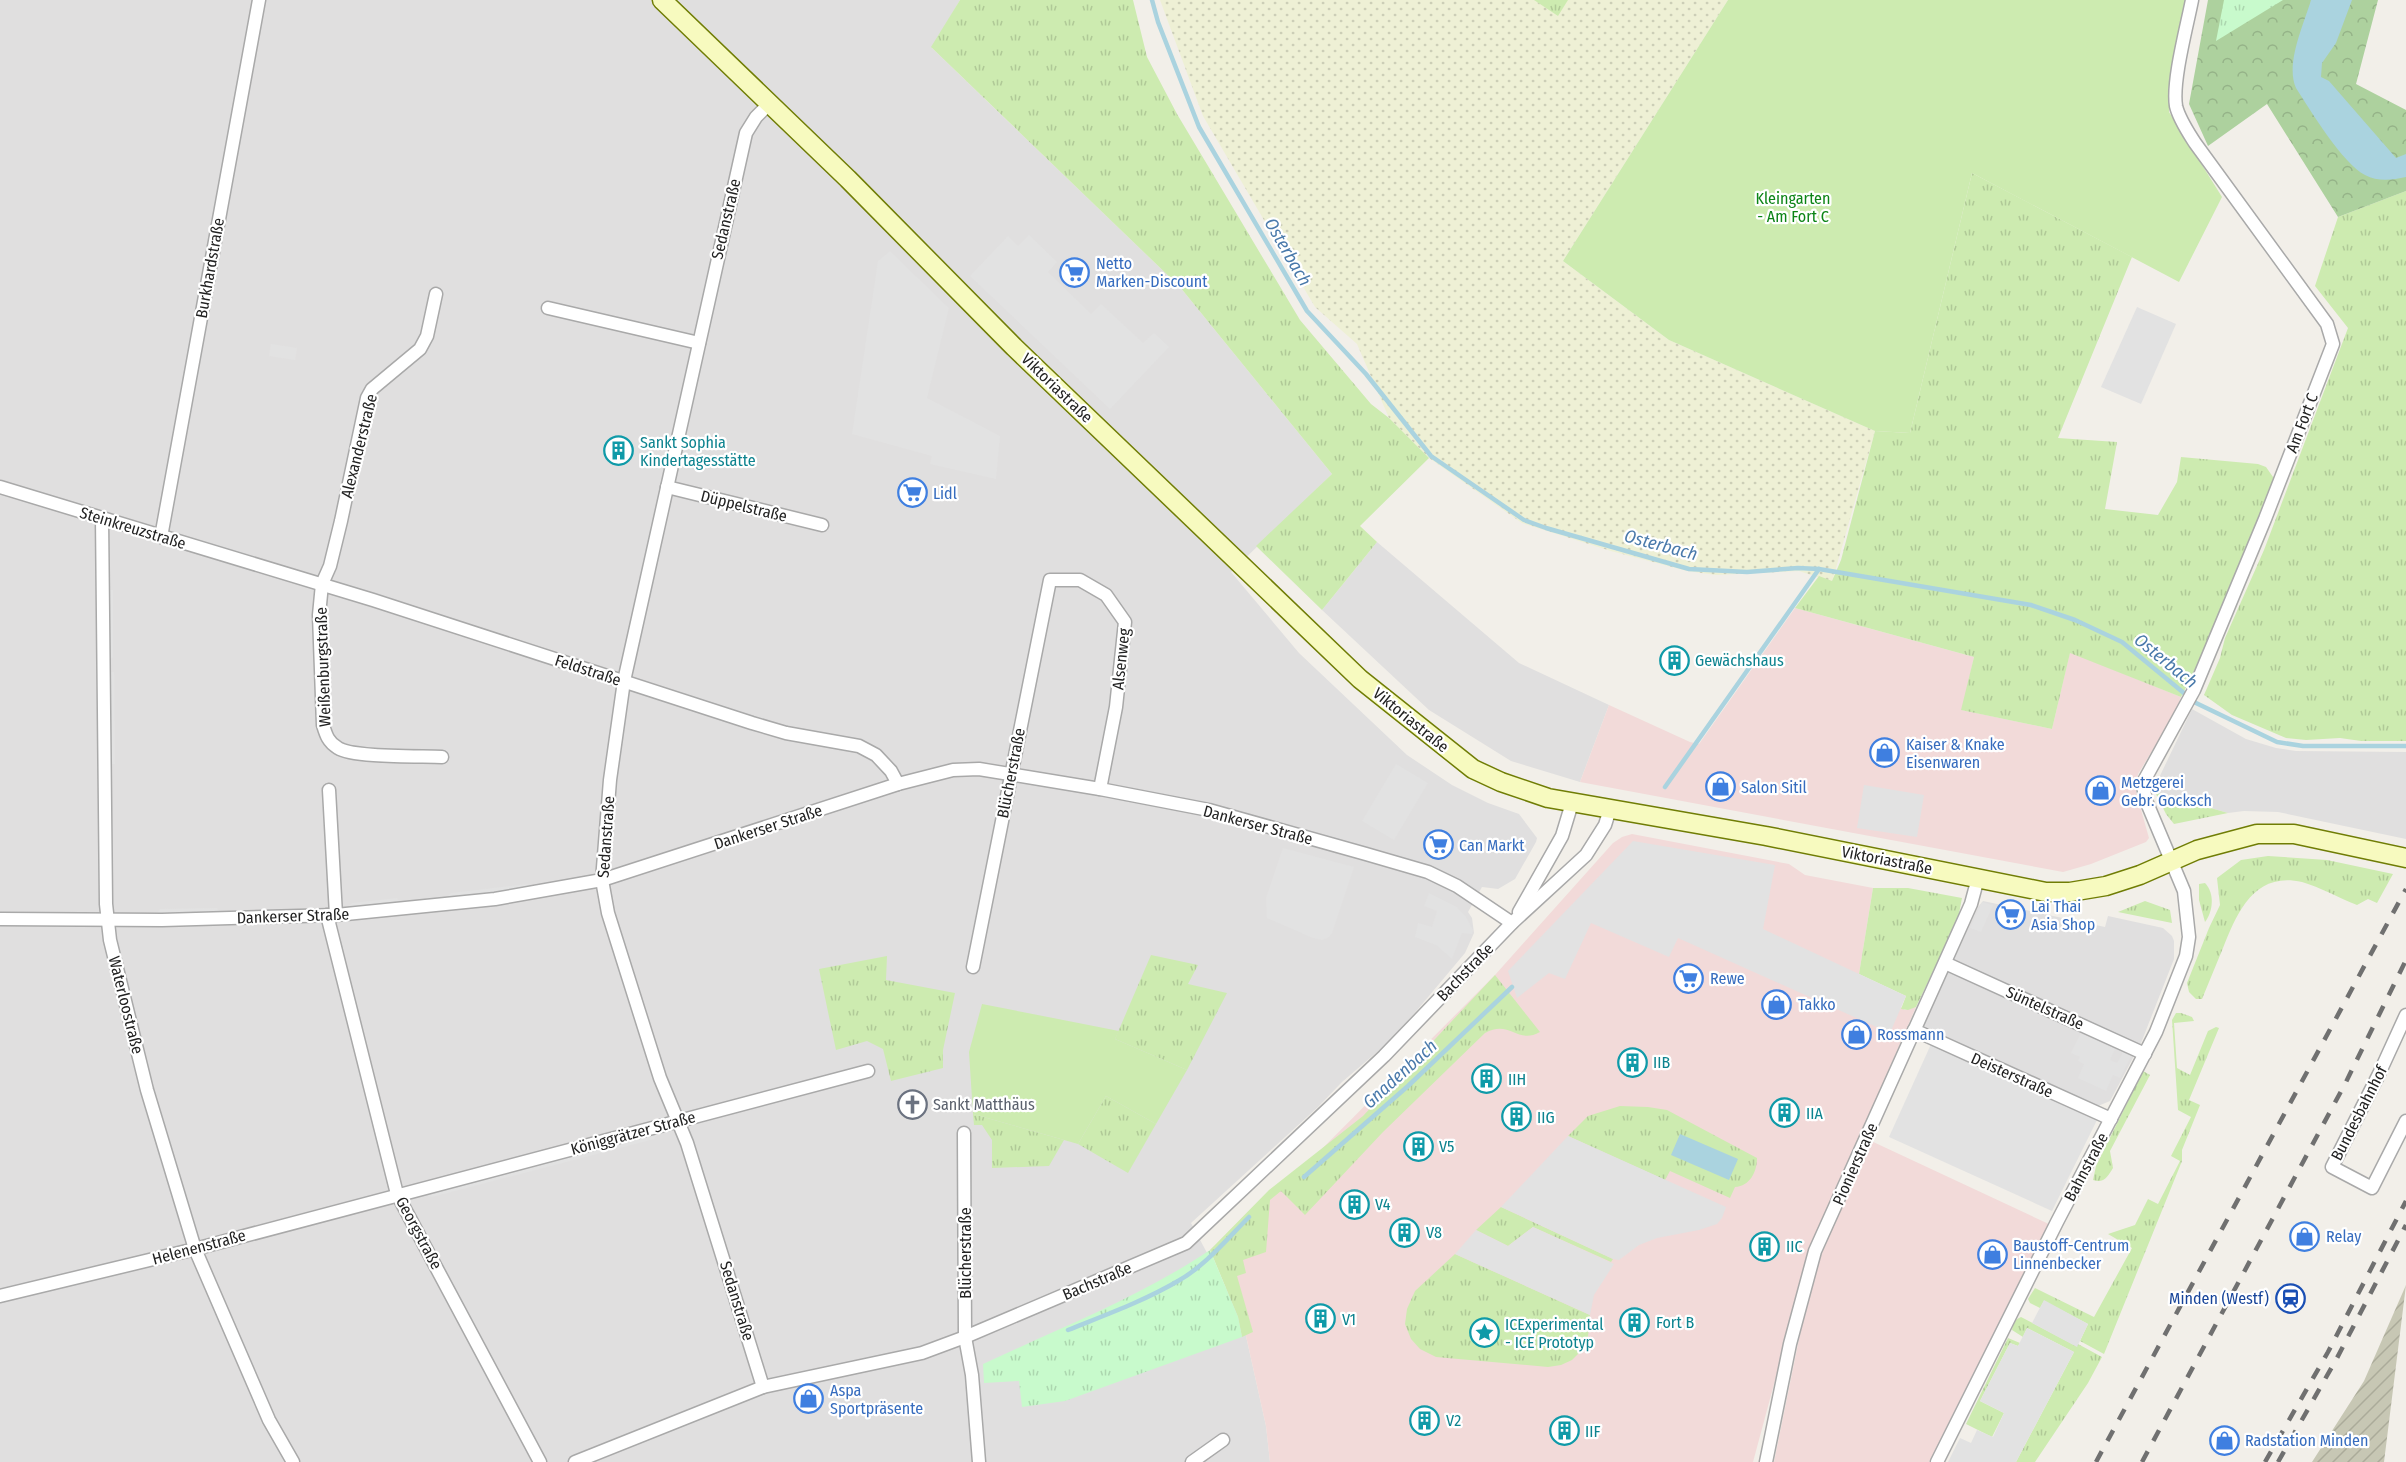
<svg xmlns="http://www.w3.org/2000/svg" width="2406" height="1462" viewBox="0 0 2406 1462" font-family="'Fira Sans Condensed',sans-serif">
<defs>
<pattern id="construction-furrows" width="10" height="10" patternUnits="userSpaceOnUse" patternTransform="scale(1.5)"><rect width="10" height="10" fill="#c7c7b4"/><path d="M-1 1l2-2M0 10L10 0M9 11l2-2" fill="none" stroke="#abab9a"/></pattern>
<pattern id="farmland-dots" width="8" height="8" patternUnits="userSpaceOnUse" patternTransform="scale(1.5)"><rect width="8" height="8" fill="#eef0d5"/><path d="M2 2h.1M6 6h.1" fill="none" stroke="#ccceb7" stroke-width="1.8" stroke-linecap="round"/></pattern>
<pattern id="grass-tufts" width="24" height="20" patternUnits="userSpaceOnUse" patternTransform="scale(1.5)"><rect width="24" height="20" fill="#cdebb0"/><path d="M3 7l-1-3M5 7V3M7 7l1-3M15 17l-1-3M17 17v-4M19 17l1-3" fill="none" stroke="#b0c997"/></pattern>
<pattern id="forest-crowns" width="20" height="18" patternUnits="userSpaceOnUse" patternTransform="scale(1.5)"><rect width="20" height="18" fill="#add19e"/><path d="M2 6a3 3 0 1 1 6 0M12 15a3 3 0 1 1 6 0" fill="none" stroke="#95b388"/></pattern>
<pattern id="park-tufts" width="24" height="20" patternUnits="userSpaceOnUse" patternTransform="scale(1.5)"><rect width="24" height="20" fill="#c8facc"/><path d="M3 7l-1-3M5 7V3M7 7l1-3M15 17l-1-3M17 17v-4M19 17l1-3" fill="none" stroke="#acd6af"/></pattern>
</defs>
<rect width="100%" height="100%" fill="#f2efe9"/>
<g fill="#e0dfdf">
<path d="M0,0H960L932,48L1180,287L1332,474L1231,572L1299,653L1407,755L1452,785L1488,803L1519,814L1537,838L1536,842L1515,879L1498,889L1482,887L1468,912L1472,918L1474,933L1465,953L1413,1015L1384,1046L1342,1082L1318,1107L1191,1223L1242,1318L1266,1426L1270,1462H0Z"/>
<path d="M1377,542L1519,663L1609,705L1580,782L1511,761L1429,710L1322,610Z"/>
<path d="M2192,709L2246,739L2276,748L2296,751L2406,752V839L2278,812L2244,811L2228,813L2155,792L2156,784Z"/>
<path d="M1983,901L2105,927L2108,916L2163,928L2172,936L2174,941V959L2141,1043L2110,1101L2098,1106L1921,1031L1978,907Z"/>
</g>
<g fill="#f2dad9">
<path d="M1795,608L1974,657L1962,710L2052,729L2070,652L2181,697L2174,715L2138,774L2136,792L2149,838L2146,842L2091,864L2063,872L1580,782L1609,705L1690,742L1699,744Z"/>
<path d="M1632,834L1789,864L1805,875L1873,888L1859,974L1905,1010L1916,1007L1919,1000L1809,1254L1753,1462H1270L1266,1426L1242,1318L1210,1250L1281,1190L1495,975L1613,843L1622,837Z"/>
<path d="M1869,1140L2051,1225L1929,1462H1774L1811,1280Z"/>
</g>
<path fill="url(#construction-furrows)" d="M2406,1285L2384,1462H2312L2364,1381Z"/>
<path fill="url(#farmland-dots)" d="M1160,0H1728L1563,261L1669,340L1875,431L1832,582L1799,571L1716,575L1687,571L1611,551L1522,523L1429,458L1389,418L1357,344L1315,307L1203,116Z"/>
<g fill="url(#grass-tufts)">
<path d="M960,0H1133L1147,57L1177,114L1300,320L1371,404L1389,418L1429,458L1360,526L1377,542L1322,610L1256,546L1332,474L1180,287L931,47Z"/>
<path d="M1534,0H1568L1558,16Z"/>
<path d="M1972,173L2132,257L2058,438L2117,442L2105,509L2158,515L2177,482L2181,457L2258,464L2266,467L2273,477C2273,494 2261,513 2255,528C2232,585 2210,643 2181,697L2070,653L2052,729L1961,710L1974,657L1795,608L1819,576L1832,581L1841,560L1875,431L1910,433Z"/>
<path d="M2406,191V741H2361L2340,738L2306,740L2286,738L2232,715L2204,695L2220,658L2225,638L2264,550L2348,328L2315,286L2338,217Z"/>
<path d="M2155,792L2228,813L2174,824L2166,814Z"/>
<path d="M2268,856L2327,860L2393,874L2377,903L2368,899L2357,905C2339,898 2320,887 2302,882C2254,871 2237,913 2223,948C2216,965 2209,982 2202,999H2196L2189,992L2187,983L2209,928L2220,905L2217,878L2241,860Z"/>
<path d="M2205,883C2215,893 2213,912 2205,922L2199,900V884Z"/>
<path d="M1873,888H1908L1962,898L1958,919L1916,1007L1908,1010L1901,1009L1906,996L1859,974Z"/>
<path d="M2145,901L2170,910L2172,923L2118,912Z"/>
<path d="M1151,955L1198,965L1188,984L1227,993L1187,1070L1115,1039Z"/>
<path d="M887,956L886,980L955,993L943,1050V1068L891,1081L883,1049L867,1041L836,1050L819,969Z"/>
<path d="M1495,975L1540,1032C1517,1045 1510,1019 1485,1033L1383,1132L1305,1215L1281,1191L1270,1200L1266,1252L1243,1260L1246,1273L1237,1276L1253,1332L1242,1337L1238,1317L1210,1250L1269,1190L1363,1116Z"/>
<path d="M2176,1013H2181L2192,1017L2194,1021L2174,1023L2177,1068L2190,1075L2208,1031L2216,1027L2219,1028L2189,1100L2200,1105L2182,1150V1161L2104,1354L2080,1341L2088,1324L2044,1301L2040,1308L2030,1303L2028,1299L2035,1288L2094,1317L2132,1248L2108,1234L2135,1225L2148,1199L2158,1204L2180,1161L2171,1156L2191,1117L2178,1110L2172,1020Z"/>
<path d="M2143,1071L2150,1075L2110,1151L2113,1168C2108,1176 2104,1184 2093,1180L2096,1166Z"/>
<path d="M1106,1096L1156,1124L1128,1173L1078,1144Z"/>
<path d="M1620,1106L1648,1107L1667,1110L1757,1158C1757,1172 1750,1186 1735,1187L1730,1198L1670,1171L1665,1180L1568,1136L1588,1116Z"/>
<path d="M973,1114L1064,1140L1049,1166L992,1168V1140L982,1125H974Z"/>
<path d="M1501,1207L1613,1259L1611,1262L1533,1227L1508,1246L1476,1230Z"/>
<path d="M1455,1254L1590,1315L1588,1337L1581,1351L1572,1360L1561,1365L1548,1367L1436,1357L1420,1349L1411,1339L1405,1324L1407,1309L1415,1291Z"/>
<path d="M2021,1317L2076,1346L2078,1344L2102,1357L2088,1383L2035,1462H2016L2074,1352L2027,1328L2023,1337L2012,1330C2013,1324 2015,1319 2021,1317Z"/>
<path d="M2008,1338L2020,1343L2018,1346L2010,1343L1980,1401L2004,1413L1992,1437L1966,1424Z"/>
</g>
<path fill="url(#forest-crowns)" d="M2208,0H2378L2356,84L2406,110V191L2338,217L2267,104L2208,146L2189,104Z"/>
<g fill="url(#park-tufts)">
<path d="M2224,0H2283L2216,41Z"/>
<path d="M1210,1250L1238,1317L1242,1337L1065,1401L1022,1407L1019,1381L984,1383L983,1364C1060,1328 1140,1297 1210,1250Z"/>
</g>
<g fill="#cdebb0">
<path d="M1728,0H2186L2171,81L2169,112L2222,197L2179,282L1972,173L1910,433L1875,431L1669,340L1563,261Z"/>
<path d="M982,1004L1119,1031L1115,1039L1187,1070L1156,1124L1106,1096L1078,1144L973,1114L969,1052Z"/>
</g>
<g fill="#e2e2e2">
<path d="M1029,235L1057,262L1048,272L1091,314L1101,304L1143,343L1154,333L1169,347L1110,409L970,276L1008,236L1018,246Z"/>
<path d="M890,251L949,308L927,398L1000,436L996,479L930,464L932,456L852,434L878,261Z"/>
<path d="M2137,307L2176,324L2141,404L2101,387Z"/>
<path d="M271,344L297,348L295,360L269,356Z"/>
<path d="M108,590H113V658L109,657Z"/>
<path d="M109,672H114L115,764H110Z"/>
<path d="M1396,764L1428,783L1394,840L1362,821Z"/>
<path d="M1864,785L1924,795L1917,837L1857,828Z"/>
<path d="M1633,841L1775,865L1763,929L1906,996L1890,1033L1678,938L1669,957L1591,923L1565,979L1549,973L1517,998L1508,971Z"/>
<path d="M1283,848L1354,867L1332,933L1329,937L1322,940L1313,938L1267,918L1266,898Z"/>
<path d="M528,884L530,888L446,898L451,893Z"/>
<path d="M1429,893L1457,907L1466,917L1473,930L1472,934L1462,933L1452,959L1436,945L1415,937L1418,923L1432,927L1437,911L1424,906Z"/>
<path d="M397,898L401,903L347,908L352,903Z"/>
<path d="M1982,902L1993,905L1981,932L1970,928Z"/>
<path d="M217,908L220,912L156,914L160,909Z"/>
<path d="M2081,1033L2115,1049L2110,1060L2117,1063L2123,1052L2131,1056L2120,1078L2113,1075L2106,1091L2078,1078L2084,1064L2078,1061L2080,1057L2071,1053Z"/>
<path d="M1932,1042L2098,1118L2052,1211L1889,1137Z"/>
<path d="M660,1132L654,1139L432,1197L423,1194Z"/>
<path d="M1568,1136L1726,1207L1722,1218L1717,1224L1699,1230L1657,1238L1639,1245L1619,1260L1613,1259L1501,1207Z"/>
<path d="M1533,1227L1614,1264L1594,1295L1590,1315L1455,1254L1476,1230L1508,1246Z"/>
<path d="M2044,1300L2088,1324L2077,1347L2032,1323Z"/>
<path d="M2027,1328L2074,1352L2016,1462H1948L1960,1438L1971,1443L1977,1430L1993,1437L2004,1413L1980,1401L2010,1343L2018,1346Z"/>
</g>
<g fill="#aad3df">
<path d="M2311,0H2352L2336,43L2322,63L2321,77L2329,81L2396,158L2406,154V177C2392,180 2378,182 2365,175C2343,164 2310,110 2296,88C2285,64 2304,24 2311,0Z"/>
<path d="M1680,1134L1738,1159L1729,1180L1671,1155Z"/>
</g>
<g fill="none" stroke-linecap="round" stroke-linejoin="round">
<g stroke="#aad3df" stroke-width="4.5">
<path d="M1152,0L1158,22L1199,127L1307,311L1366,374L1431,456L1524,520L1546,528L1689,569L1747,572L1798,568L1819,569L2031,605L2075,620L2122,642L2196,703L2277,742L2303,746H2406"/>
<path d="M1665,787L1819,569"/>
<path d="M1304,1177L1408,1086L1512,987"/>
<path d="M1068,1330C1105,1315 1144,1301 1178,1281C1205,1266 1227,1239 1249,1217"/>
</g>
<defs>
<g id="minor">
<path d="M436,294L427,336L420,349L372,389L367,398L341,521L330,566L322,584L319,615L323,725C326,735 328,742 338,748C353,758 421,756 442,757"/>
<path d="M548,308L699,343"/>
<path d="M0,487L373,600L752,723L786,733L859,746L876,755L891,771L898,784"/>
<path d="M667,487L822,525"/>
<path d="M102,518L106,904L110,940L147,1090L195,1249L269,1420L293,1462"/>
<path d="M161,537L259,0"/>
<path d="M329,790L336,915"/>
<path d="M1519,912L1562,836L1572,803"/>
<path d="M327,915L397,1194L540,1462"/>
<path d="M0,919L162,920L336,915L495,899L602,880L898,784L953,770L979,769L1100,789L1209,810L1366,854L1428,872L1457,886L1512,923"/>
<path d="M1945,963L2145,1054"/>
<path d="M973,967L1050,580H1080L1106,595L1125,622L1116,707L1100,789"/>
<path d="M2406,1015L2379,1074L2332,1167L2372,1188L2406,1121"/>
<path d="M1914,1030L2111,1119"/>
<path d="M964,1133L965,1337L972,1375L979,1462"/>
<path d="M0,1296L195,1249L868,1071"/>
<path d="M763,1387L687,1143L660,1078L608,913L602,880L610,780L624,681L746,133L756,117L769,104"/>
<path d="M575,1462L763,1387L922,1353L965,1337L1186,1243L1384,1056L1512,923L1586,855L1605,825L1610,809"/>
<path d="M1192,1462L1223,1440"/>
<path d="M1766,1462L1790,1344L1815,1251L1971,904L1978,878"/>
<path d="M1937,1462L2057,1222L2156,1032L2186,956L2189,937L2184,891L2147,803L2143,787L2145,779L2194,690L2265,519L2333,344L2327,324L2195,143C2188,132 2179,119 2176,106C2172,81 2187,26 2192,0"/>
</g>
<path id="secondary" d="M662,0L848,179L1014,347L1360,679L1473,769L1501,782L1548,798L1766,836L2046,892H2070L2106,886L2140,875L2197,850L2257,834H2294L2406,858"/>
</defs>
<use href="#minor" stroke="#a9a9a9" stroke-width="15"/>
<use href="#secondary" stroke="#707d05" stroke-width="21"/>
<use href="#minor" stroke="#fff" stroke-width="12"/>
<use href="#secondary" stroke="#f7fabf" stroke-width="18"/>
<g stroke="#707070" stroke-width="4.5" stroke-dasharray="12 12" stroke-linecap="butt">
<path d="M2096,1462L2406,889"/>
<path d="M2142,1462L2346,1082L2406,960"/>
<path d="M2265,1462L2328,1352L2406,1201"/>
<path d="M2278,1462L2337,1358L2406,1225"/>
</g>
</g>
<defs>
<symbol id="supermarket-ring" viewBox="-11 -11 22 22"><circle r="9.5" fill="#fff" stroke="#3f7fe0" stroke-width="1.5"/><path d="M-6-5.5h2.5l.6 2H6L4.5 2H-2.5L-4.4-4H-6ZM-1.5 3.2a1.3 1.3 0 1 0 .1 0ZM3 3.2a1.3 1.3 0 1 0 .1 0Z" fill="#3f7fe0"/></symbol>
<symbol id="building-ring" viewBox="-11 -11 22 22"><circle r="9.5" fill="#fff" stroke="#0f9aa8" stroke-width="1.5"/><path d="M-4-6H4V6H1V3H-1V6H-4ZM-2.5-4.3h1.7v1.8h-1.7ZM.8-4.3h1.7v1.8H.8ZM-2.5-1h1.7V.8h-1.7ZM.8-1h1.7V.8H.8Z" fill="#0f9aa8"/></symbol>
<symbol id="shop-ring" viewBox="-11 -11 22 22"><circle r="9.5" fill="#fff" stroke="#3f7fe0" stroke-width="1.5"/><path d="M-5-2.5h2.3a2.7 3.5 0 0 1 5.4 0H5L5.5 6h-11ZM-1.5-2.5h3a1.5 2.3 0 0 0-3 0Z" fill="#3f7fe0"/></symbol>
<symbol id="church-ring" viewBox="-11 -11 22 22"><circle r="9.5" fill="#fff" stroke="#6b7280" stroke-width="1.5"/><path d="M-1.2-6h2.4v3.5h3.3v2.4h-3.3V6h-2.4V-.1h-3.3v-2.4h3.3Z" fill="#6b7280"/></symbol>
<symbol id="station-ring" viewBox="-11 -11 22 22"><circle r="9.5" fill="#fff" stroke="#1a4fb4" stroke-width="1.5"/><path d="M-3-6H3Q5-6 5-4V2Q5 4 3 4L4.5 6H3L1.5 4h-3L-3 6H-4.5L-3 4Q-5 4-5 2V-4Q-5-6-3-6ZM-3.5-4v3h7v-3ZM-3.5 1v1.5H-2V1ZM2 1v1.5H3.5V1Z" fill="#1a4fb4"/></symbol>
<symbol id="sight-ring" viewBox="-11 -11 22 22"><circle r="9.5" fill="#fff" stroke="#0f9aa8" stroke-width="1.5"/><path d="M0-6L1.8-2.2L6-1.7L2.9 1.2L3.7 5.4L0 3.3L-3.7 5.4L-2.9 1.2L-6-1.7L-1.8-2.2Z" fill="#0f9aa8"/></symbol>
</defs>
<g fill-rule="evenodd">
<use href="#supermarket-ring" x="1058" y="256" width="33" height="33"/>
<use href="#building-ring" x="602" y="434" width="33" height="33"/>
<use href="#supermarket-ring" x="896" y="476" width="33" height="33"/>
<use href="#building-ring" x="1658" y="644" width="33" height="33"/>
<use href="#shop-ring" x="1868" y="736" width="33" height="33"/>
<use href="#shop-ring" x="1704" y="770" width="33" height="33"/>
<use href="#shop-ring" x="2084" y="774" width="33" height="33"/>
<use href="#supermarket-ring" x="1422" y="828" width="33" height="33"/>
<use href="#supermarket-ring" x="1994" y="898" width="33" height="33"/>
<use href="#supermarket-ring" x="1672" y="962" width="33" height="33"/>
<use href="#shop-ring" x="1760" y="988" width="33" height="33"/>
<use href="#shop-ring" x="1840" y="1018" width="33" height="33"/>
<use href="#building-ring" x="1616" y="1046" width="33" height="33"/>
<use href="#building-ring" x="1470" y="1062" width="33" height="33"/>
<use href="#church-ring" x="896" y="1088" width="33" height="33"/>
<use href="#building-ring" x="1768" y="1096" width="33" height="33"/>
<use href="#building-ring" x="1500" y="1100" width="33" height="33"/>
<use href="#building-ring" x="1402" y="1130" width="33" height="33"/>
<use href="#building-ring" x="1338" y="1188" width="33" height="33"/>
<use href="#building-ring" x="1388" y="1216" width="33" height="33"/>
<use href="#shop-ring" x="2288" y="1220" width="33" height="33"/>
<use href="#building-ring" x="1748" y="1230" width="33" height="33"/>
<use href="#shop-ring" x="1976" y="1238" width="33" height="33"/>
<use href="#station-ring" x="2274" y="1282" width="33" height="33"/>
<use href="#building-ring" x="1304" y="1302" width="33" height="33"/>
<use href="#building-ring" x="1618" y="1306" width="33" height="33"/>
<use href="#sight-ring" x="1468" y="1316" width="33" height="33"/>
<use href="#shop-ring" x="792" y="1382" width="33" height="33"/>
<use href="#building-ring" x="1408" y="1404" width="33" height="33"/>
<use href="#building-ring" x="1548" y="1414" width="33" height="33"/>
<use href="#shop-ring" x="2208" y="1424" width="33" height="33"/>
</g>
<g text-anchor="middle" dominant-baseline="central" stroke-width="4.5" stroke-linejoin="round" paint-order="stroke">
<g font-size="16" fill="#0c8416" stroke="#fff">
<text x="1793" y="198">Kleingarten<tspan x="1793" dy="18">- Am Fort C</tspan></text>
</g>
<g font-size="16" fill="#222" stroke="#fff">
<text transform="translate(726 219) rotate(-77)">Sedanstraße</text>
<text transform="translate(210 268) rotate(-80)">Burkhardstraße</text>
<text transform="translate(1057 388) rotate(44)">Viktoriastraße</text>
<text transform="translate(2302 423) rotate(-69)">Am Fort C</text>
<text transform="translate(359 446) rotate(-76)">Alexanderstraße</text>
<text transform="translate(744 506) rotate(14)">Düppelstraße</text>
<text transform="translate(133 528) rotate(17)">Steinkreuzstraße</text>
<text transform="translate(1121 659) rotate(-84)">Alsenweg</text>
<text transform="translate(323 667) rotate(-92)">Weißenburgstraße</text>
<text transform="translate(588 670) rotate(18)">Feldstraße</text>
<text transform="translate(1411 720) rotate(39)">Viktoriastraße</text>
<text transform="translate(1011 773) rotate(-79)">Blücherstraße</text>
<text transform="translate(1258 825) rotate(15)">Dankerser Straße</text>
<text transform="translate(768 827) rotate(-18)">Dankerser Straße</text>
<text transform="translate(606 837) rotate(-86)">Sedanstraße</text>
<text transform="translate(1887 860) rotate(11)">Viktoriastraße</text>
<text transform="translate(293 916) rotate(-2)">Dankerser Straße</text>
<text transform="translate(1465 972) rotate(-46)">Bachstraße</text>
<text transform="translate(126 1005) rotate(76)">Waterloostraße</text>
<text transform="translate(2045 1008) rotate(24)">Süntelstraße</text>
<text transform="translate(2012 1075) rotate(24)">Deisterstraße</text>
<text transform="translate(2359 1113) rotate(-63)">Bundesbahnhof</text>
<text transform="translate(633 1133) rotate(-15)">Königgrätzer Straße</text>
<text transform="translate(1855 1164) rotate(-66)">Pionierstraße</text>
<text transform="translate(2086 1167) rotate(-62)">Bahnstraße</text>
<text transform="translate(419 1233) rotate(62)">Georgstraße</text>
<text transform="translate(199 1247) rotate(-15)">Helenenstraße</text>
<text transform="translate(965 1253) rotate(-90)">Blücherstraße</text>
<text transform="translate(1097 1281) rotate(-23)">Bachstraße</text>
<text transform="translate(737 1301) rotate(73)">Sedanstraße</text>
</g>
<g font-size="16" fill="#366cbe" stroke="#fff" text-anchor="start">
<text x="1096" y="263">Netto<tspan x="1096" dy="18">Marken-Discount</tspan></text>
<text x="933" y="493">Lidl</text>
<text x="1906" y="744">Kaiser &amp; Knake<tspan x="1906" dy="18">Eisenwaren</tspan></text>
<text x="2121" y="782">Metzgerei<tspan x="2121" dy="18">Gebr. Gocksch</tspan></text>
<text x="1741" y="787">Salon Sitil</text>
<text x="1459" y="845">Can Markt</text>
<text x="2031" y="906">Lai Thai<tspan x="2031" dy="18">Asia Shop</tspan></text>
<text x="1710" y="978">Rewe</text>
<text x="1798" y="1004">Takko</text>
<text x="1877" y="1034">Rossmann</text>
<text x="2326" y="1236">Relay</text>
<text x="2013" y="1245">Baustoff-Centrum<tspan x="2013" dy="18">Linnenbecker</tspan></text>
<text x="830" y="1390">Aspa<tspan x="830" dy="18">Sportpräsente</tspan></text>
<text x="2245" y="1440">Radstation Minden</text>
</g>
<g font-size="16" fill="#0d838f" stroke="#fff" text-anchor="start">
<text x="640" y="442">Sankt Sophia<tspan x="640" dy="18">Kindertagesstätte</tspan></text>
<text x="1695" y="660">Gewächshaus</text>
<text x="1653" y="1062">IIB</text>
<text x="1508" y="1079">IIH</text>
<text x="1806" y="1113">IIA</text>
<text x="1537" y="1117">IIG</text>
<text x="1439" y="1146">V5</text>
<text x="1375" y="1204">V4</text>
<text x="1426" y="1232">V8</text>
<text x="1786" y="1246">IIC</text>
<text x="1342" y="1319">V1</text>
<text x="1656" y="1322">Fort B</text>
<text x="1505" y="1324">ICExperimental<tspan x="1505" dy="18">- ICE Prototyp</tspan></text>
<text x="1446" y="1420">V2</text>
<text x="1585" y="1431">IIF</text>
</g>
<g font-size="16" fill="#5b616d" stroke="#fff" text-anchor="start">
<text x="933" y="1104">Sankt Matthäus</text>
</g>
<g font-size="16" fill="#164399" stroke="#fff" text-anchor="end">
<text x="2269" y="1298">Minden (Westf)</text>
</g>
<g font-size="18" font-style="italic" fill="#4a7aab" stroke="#fff">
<text transform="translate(1288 252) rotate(60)">Osterbach</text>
<text transform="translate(1661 545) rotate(15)">Osterbach</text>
<text transform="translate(2166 661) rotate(39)">Osterbach</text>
<text transform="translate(1400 1074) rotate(-42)">Gnadenbach</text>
</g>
</g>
</svg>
